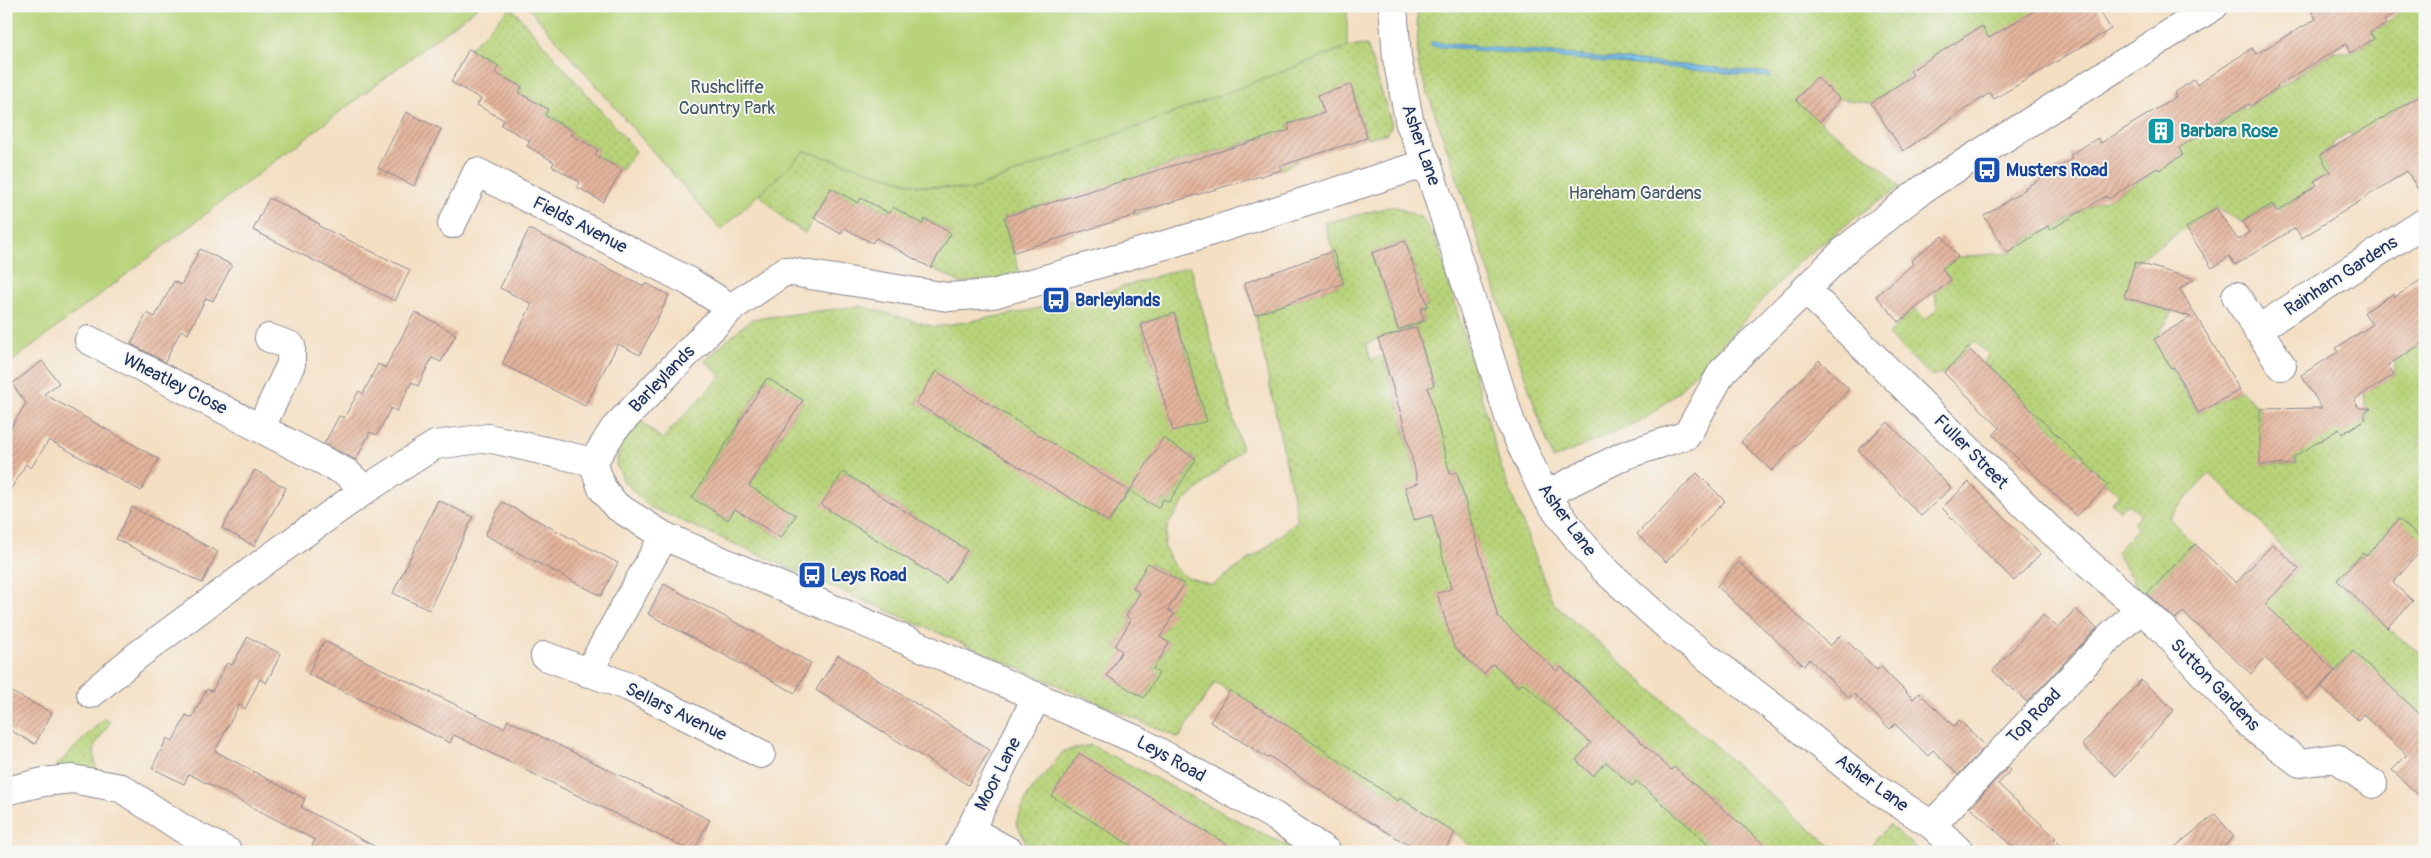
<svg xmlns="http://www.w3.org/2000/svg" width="2431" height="858" viewBox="0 0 2431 858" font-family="Pangolin,sans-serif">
<defs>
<pattern id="grass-dots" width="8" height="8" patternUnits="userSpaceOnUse" patternTransform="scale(1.25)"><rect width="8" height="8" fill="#b8d379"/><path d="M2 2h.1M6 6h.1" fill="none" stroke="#9eb56b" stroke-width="1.8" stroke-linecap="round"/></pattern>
<pattern id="water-rules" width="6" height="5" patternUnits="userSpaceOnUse" patternTransform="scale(1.25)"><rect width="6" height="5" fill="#75c1ef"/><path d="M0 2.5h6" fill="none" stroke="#5f9dc5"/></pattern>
<pattern id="building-hatch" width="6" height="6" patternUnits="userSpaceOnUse" patternTransform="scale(1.25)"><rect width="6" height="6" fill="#e5b59c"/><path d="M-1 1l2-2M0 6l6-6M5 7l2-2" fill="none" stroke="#b99482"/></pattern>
</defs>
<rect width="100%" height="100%" fill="#f6f6f2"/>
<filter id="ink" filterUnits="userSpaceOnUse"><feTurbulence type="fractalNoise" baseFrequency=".02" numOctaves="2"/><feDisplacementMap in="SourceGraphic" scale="10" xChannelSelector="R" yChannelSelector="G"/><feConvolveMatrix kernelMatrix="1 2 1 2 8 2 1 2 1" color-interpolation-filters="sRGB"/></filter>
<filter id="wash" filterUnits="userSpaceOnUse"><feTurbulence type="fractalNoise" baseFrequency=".0096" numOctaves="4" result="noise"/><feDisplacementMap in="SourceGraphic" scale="20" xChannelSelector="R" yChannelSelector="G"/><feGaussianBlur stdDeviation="1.12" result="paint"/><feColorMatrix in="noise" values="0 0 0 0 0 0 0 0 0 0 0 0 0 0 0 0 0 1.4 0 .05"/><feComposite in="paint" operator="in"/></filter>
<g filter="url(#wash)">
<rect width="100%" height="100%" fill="#f4dfc3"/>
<g fill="url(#grass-dots)" stroke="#6a816c" fill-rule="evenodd">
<path d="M1417,6H2038L2047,21L1989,38L1982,26L1958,41L1955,51L1933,65L1929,59L1910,71L1907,79L1871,103L1840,99L1820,122L1885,170L1900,188L1879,200L1798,262L1675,395L1645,419L1553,459L1418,64Z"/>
<path d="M2406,6H2425V93L2406,104L2407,133L2394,111L2353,138L2349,132L2334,142L2332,147L2320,155L2330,172L2314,181L2309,190L2282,209L2271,204L2242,222L2216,208L2135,262L2125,297L2173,312L2155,340L2198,413L2240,390L2260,409L2261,465L2294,464V409L2339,429L2342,433L2366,419L2364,393L2394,375L2395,361L2425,338V435L2419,441L2425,448V542L2398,519L2370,552L2363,553L2337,580L2387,628L2425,657V719L2361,673L2368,665L2353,652L2335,671L2264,605L2299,569L2262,524L2209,473L2169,518L2195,544L2143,598L2116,552L2138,528L2133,523L2141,515L2127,503L2120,510L2112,503L2119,495L2106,483L2089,480L2097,471L2092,466L2082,475L2075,469L2084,459L2077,452L2069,460L2060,436L1983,362L1989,355L1974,341L1944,373L1931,376L1888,335L1914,308L1925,320L1937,309L1935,292L1951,280L1942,269L1958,257L2008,253L2039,232L2050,230L2095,203L2108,199L2183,155L2177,145L2191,136L2200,135L2239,110L2250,106L2333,52L2350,53L2373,40L2370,33L2386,24Z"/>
<path d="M511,7L636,151L622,170L595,155L598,149L570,134L572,131L545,115L548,109L519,93L522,87L495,73L499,66L469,49Z"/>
<path d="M1367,45L1392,125L1388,133L1367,138L1351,86L1324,113L1288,124L1299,160L1281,170L1271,135L1149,171L1159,206L1136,215L1126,181L1004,217L1021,278L961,283L931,268L951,233L925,219L922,224L893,208L889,213L862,198L858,203L831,188L805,233L786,221L759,194L805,151L916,185L970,190L1347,47Z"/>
<path d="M1394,206L1422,218L1439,246L1500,464L1553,603L1799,820L1839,852H1761L1703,839L1718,852H1478L1455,833L1368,781L1215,682L1179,738L650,507L624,482L616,464L624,436L641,421L662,439L721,376L705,361L730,337L752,319L861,306L935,327L1017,313L1103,293L1190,266L1242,449L1184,502L1168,525L1164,546L1173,565L1184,576L1212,585L1263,550L1298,520L1255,315L1344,283L1324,223ZM1405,241L1428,306L1420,309L1424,321L1398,330L1372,253ZM1174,313L1207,421L1153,366L1141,324ZM1416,327L1434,385L1424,389L1427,400L1399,409L1383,356L1371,360L1366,343ZM936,372L1129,492L1109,522L962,426L959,430L916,403ZM766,378L803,400L728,520L692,498ZM1434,414L1416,474L1402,422ZM1163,439L1196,459L1169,502L1163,499L1158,508ZM843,472L967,550L947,583L822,505ZM1457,472L1478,546L1441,549L1432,515L1414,520L1405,487ZM795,515L781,538L750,519ZM1149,563L1183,584L1168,610L1160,637L1169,643L1153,669L1159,673L1144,698L1122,651L1115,646L1131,620L1126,616L1140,593L1133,588ZM1474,628L1519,687L1493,664L1484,674L1456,649ZM1561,667L1605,706L1581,734L1537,695ZM1614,718L1652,763L1632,786L1606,762L1593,776L1576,760ZM1674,767L1714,801L1691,828L1650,794Z"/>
<path d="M104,718L110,722L94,747L96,772L55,767Z"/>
<path d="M1091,745L1299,852H1039L1026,843L1016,822L1029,793L1064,751Z"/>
<path d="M1889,825L1920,852H1865Z"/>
</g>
<g fill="#b8d379" stroke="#6a816c">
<path d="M6,6H479L6,366Z"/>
<path d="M527,6H1347V47L970,190L916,185L805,151L721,230Z"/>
</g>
<path fill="url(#water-rules)" stroke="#4878a6" d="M1431,42L1770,73V77L1431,46Z"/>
<g id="blocks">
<g fill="url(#building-hatch)">
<path d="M2042,6H2096L2111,29L1994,99L1990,93L1903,151L1871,103L1913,75L1910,71L1982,26L1989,38Z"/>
<path d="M2309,6H2406L2384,21L2386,24L2370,33L2374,39L2350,53L2346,44L2277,86L2278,88L2250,106L2248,104L2179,148L2183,155L2159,170L2157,168L2108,199L2106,196L2050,230L2048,226L2008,253L1984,216L2026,189L2025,188L2072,159L2070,155L2098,138L2101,143L2176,97L2174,93L2194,80L2197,85L2252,48L2256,54L2316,19Z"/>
<path d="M469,49L499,66L495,73L522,87L519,93L548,109L545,115L572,131L570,134L598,150L595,155L622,170L603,202L577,187L580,182L552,166L554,162L527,146L530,141L501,125L504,120L477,105L481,99L451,82Z"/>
<path d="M1816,77L1840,99L1820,122L1796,100Z"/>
<path d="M1351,85L1367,138L1280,166L1281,170L1135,213L1136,215L1014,252L1004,217L1290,130L1288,124L1324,113L1318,95Z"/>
<path d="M2425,93V201L2407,171L2302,238L2295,228L2235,265L2229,256L2212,268L2186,228L2216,208L2238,240L2249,232L2242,222L2272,204L2277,212L2317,185L2314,181L2330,172L2320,155Z"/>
<path d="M406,112L441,129L414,186L378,168Z"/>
<path d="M831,188L858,203L861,198L889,213L893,207L922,224L925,219L951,233L931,268L876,238L872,243L844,228L841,234L814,218Z"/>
<path d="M269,198L320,224L319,226L410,270L395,301L253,230Z"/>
<path d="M529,229L644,286L646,283L669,295L640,355L618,344L585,406L502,364L532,304L500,288Z"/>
<path d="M1942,236L1958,257L1942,269L1951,280L1899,322L1876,296L1913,264L1911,261Z"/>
<path d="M1405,241L1428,306L1420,309L1424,321L1398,330L1372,253Z"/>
<path d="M200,249L232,265L213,301L206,298L188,334L181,330L165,362L131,344L147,313L155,317L174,281L181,285Z"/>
<path d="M1333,251L1344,283L1255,315L1244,283Z"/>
<path d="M2135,262L2194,279L2180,289L2240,390L2198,413L2174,367L2171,368L2154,339L2191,317L2124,297Z"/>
<path d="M2425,277V342L2388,365L2394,375L2354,400L2359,408H2371L2363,413L2366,419L2342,434L2339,429L2294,457V464L2260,465V409L2322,408L2301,375L2338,352L2336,348L2372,325L2364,312L2393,294L2395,297Z"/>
<path d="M415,312L456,334L441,362L432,358L418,386L412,382L397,411L391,408L377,435L370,432L356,460L324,444L339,416L344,418L359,391L363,394L378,364L385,368Z"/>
<path d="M1174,313L1207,421L1173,431L1141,324Z"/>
<path d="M1416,327L1434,385L1428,388L1450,474L1457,472L1498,617L1557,671L1561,667L1671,770L1674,767L1773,852H1718L1636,781L1632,786L1606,762L1593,776L1576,760L1591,743L1523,683L1519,687L1493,664L1484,674L1454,647L1437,593L1451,589L1432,515L1414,520L1405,487L1418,483L1403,421L1378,339Z"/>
<path d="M1968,348L2108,485L2077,516L1993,435L2000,428L1944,373Z"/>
<path d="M1819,360L1849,389L1772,471L1741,442Z"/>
<path d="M42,361L59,383L44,394L159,459L141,491L49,440L31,468L26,464L6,497V436L26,403L12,384Z"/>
<path d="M936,371L1129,491L1109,522L916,403Z"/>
<path d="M767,378L803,400L749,486L796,515L781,538L735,509L728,520L692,498Z"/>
<path d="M1888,422L1951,488L1921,516L1858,450Z"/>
<path d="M1163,438L1196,459L1169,502L1163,499L1158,508L1130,491Z"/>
<path d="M255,470L286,488L254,546L222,528Z"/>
<path d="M843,472L967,550L946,583L821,505Z"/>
<path d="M1697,473L1725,501L1666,562L1637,534Z"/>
<path d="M1969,482L2040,554L2014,581L1942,508Z"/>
<path d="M438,500L473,517L429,610L393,593Z"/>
<path d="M502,502L618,563L601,596L485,535Z"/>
<path d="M132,507L218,552L202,583L116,539Z"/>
<path d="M2399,519L2425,542V546L2393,583L2413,601L2387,628L2337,580L2363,553L2366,556Z"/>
<path d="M2195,544L2236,583L2273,544L2299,569L2265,604L2335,671L2308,699L2265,658L2251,674L2183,612L2175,619L2147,594Z"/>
<path d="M1739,562L1830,646L1841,635L1877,670L1880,666L1913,699L1919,693L1954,726L1959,720L1986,746L1958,775L1933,750L1928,756L1895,724L1890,729L1854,694L1849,698L1809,659L1804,666L1717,586Z"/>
<path d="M1148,563L1184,584L1168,610L1174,614L1160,637L1169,643L1153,669L1159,673L1144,698L1107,676L1122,651L1115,646L1131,620L1126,616L1140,593L1133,588Z"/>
<path d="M664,584L811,663L795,693L648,614Z"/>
<path d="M2075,609L2097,628L2027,702L1993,671L2043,615L2058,628Z"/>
<path d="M248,637L281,654L266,683L260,679L245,709L239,705L215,751L305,799L301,807L385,852H309L315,840L189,774L184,784L152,768L167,738L173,741L186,715L192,718L207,689L212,691L227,663L232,665Z"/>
<path d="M324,641L504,728L508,720L710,820L693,852L454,735L450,743L308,674Z"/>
<path d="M2353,651L2425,719V801L2392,770L2407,755L2363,714L2358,720L2321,687Z"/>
<path d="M838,655L990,750L968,785L816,690Z"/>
<path d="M2141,680L2174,710L2116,776L2082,745Z"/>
<path d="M6,689L52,713L35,744L6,728Z"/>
<path d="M1230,690L1288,726L1398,801L1400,798L1455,833L1443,852H1420L1350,810L1269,756L1268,758L1210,722Z"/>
<path d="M1079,753L1192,823L1239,852H1141L1052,796Z"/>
<path d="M2008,767L2011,770L1998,784L2056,838L2054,839L2068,852H2019L1970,807Z"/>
<path d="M2215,814L2234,837L2217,852H2169Z"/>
</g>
</g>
</g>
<g filter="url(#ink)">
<use href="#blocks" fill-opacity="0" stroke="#888790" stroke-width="1"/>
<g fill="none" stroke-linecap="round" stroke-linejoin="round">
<defs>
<g id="minor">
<path d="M1393,6L1397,58L1410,124L1427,163L1512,426L1545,495L1578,539L1604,569L1674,632L1770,705L1866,782L1932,825L1960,852"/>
<path d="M452,224L477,172L690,282L731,308"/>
<path d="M1806,290L2048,528L2161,627L2251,726L2300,763L2336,758L2373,784"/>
<path d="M2236,296L2282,366"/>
<path d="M2257,330L2425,222"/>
<path d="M89,340L347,473L365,490"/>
<path d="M261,427L291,364V346L269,338"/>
<path d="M593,462L614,429L731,308L785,271L948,297L993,294L1193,237L1427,163"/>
<path d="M593,462L602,488L616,506L664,536L1137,740L1274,816L1327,852"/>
<path d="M1545,495L1625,455L1687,435L1722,372L1848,247L1923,189L2214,6"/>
<path d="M545,656L629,687L761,754"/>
<path d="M588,673L664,536"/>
<path d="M91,694L138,655L268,559L365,490L435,445L488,438L593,462"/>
<path d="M6,791L43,782L72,779L121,788L183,829L228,852"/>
<path d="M1932,825L2108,639L2139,610"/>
<path d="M970,830L1010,852"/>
<path d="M959,852L1037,696"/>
</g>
</defs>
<use href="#minor" stroke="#888790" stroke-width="30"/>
<use href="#minor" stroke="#fff" stroke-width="28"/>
</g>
</g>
<defs>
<symbol id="building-square" viewBox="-11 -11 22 22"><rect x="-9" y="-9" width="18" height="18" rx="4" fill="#0f9aa8" stroke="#f6f6f2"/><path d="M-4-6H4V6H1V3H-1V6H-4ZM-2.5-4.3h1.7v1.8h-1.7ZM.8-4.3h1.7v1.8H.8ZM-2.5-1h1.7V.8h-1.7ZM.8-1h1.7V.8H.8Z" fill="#fff"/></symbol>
<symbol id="bus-square" viewBox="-11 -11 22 22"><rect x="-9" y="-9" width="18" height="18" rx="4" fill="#1a4fb4" stroke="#f6f6f2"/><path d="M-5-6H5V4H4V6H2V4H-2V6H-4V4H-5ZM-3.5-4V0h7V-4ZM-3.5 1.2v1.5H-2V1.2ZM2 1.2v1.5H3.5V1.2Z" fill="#fff"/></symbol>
</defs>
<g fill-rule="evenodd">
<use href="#building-square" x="2145" y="115" width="32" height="32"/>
<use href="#bus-square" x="1971" y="154" width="32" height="32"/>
<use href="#bus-square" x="1040" y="284" width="32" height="32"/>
<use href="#bus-square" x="796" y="559" width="32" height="32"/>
</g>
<g text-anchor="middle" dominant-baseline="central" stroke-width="4" stroke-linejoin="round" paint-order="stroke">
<g font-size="18" fill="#425865" stroke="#f6f6f2">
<text x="727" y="87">Rushcliffe<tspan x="727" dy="21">Country Park</tspan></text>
<text x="1635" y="193">Hareham Gardens</text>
</g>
<g font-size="18" font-weight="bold" fill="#0d838f" stroke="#f6f6f2" text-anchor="start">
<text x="2180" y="131">Barbara Rose</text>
</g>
<g font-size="18" fill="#1b2f5e" stroke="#f6f6f2">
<text transform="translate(1421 145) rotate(71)">Asher Lane</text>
<text transform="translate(580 225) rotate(27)">Fields Avenue</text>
<text transform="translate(2341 276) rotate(-33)">Rainham Gardens</text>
<text transform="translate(662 379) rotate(-46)">Barleylands</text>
<text transform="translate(175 384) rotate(27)">Wheatley Close</text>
<text transform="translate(1971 452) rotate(45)">Fuller Street</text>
<text transform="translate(1567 520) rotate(54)">Asher Lane</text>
<text transform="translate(2215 685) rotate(46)">Sutton Gardens</text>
<text transform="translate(676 712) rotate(26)">Sellars Avenue</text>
<text transform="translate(2034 716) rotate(-46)">Top Road</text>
<text transform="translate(1171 759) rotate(29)">Leys Road</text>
<text transform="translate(998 774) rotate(-63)">Moor Lane</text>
<text transform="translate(1872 783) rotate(36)">Asher Lane</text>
</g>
<g font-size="18" font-weight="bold" fill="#164399" stroke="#f6f6f2" text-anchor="start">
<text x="2006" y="170">Musters Road</text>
<text x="1075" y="300">Barleylands</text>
<text x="831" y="575">Leys Road</text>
</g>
</g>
<rect width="2431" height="858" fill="none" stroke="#f6f6f2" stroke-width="25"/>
</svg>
